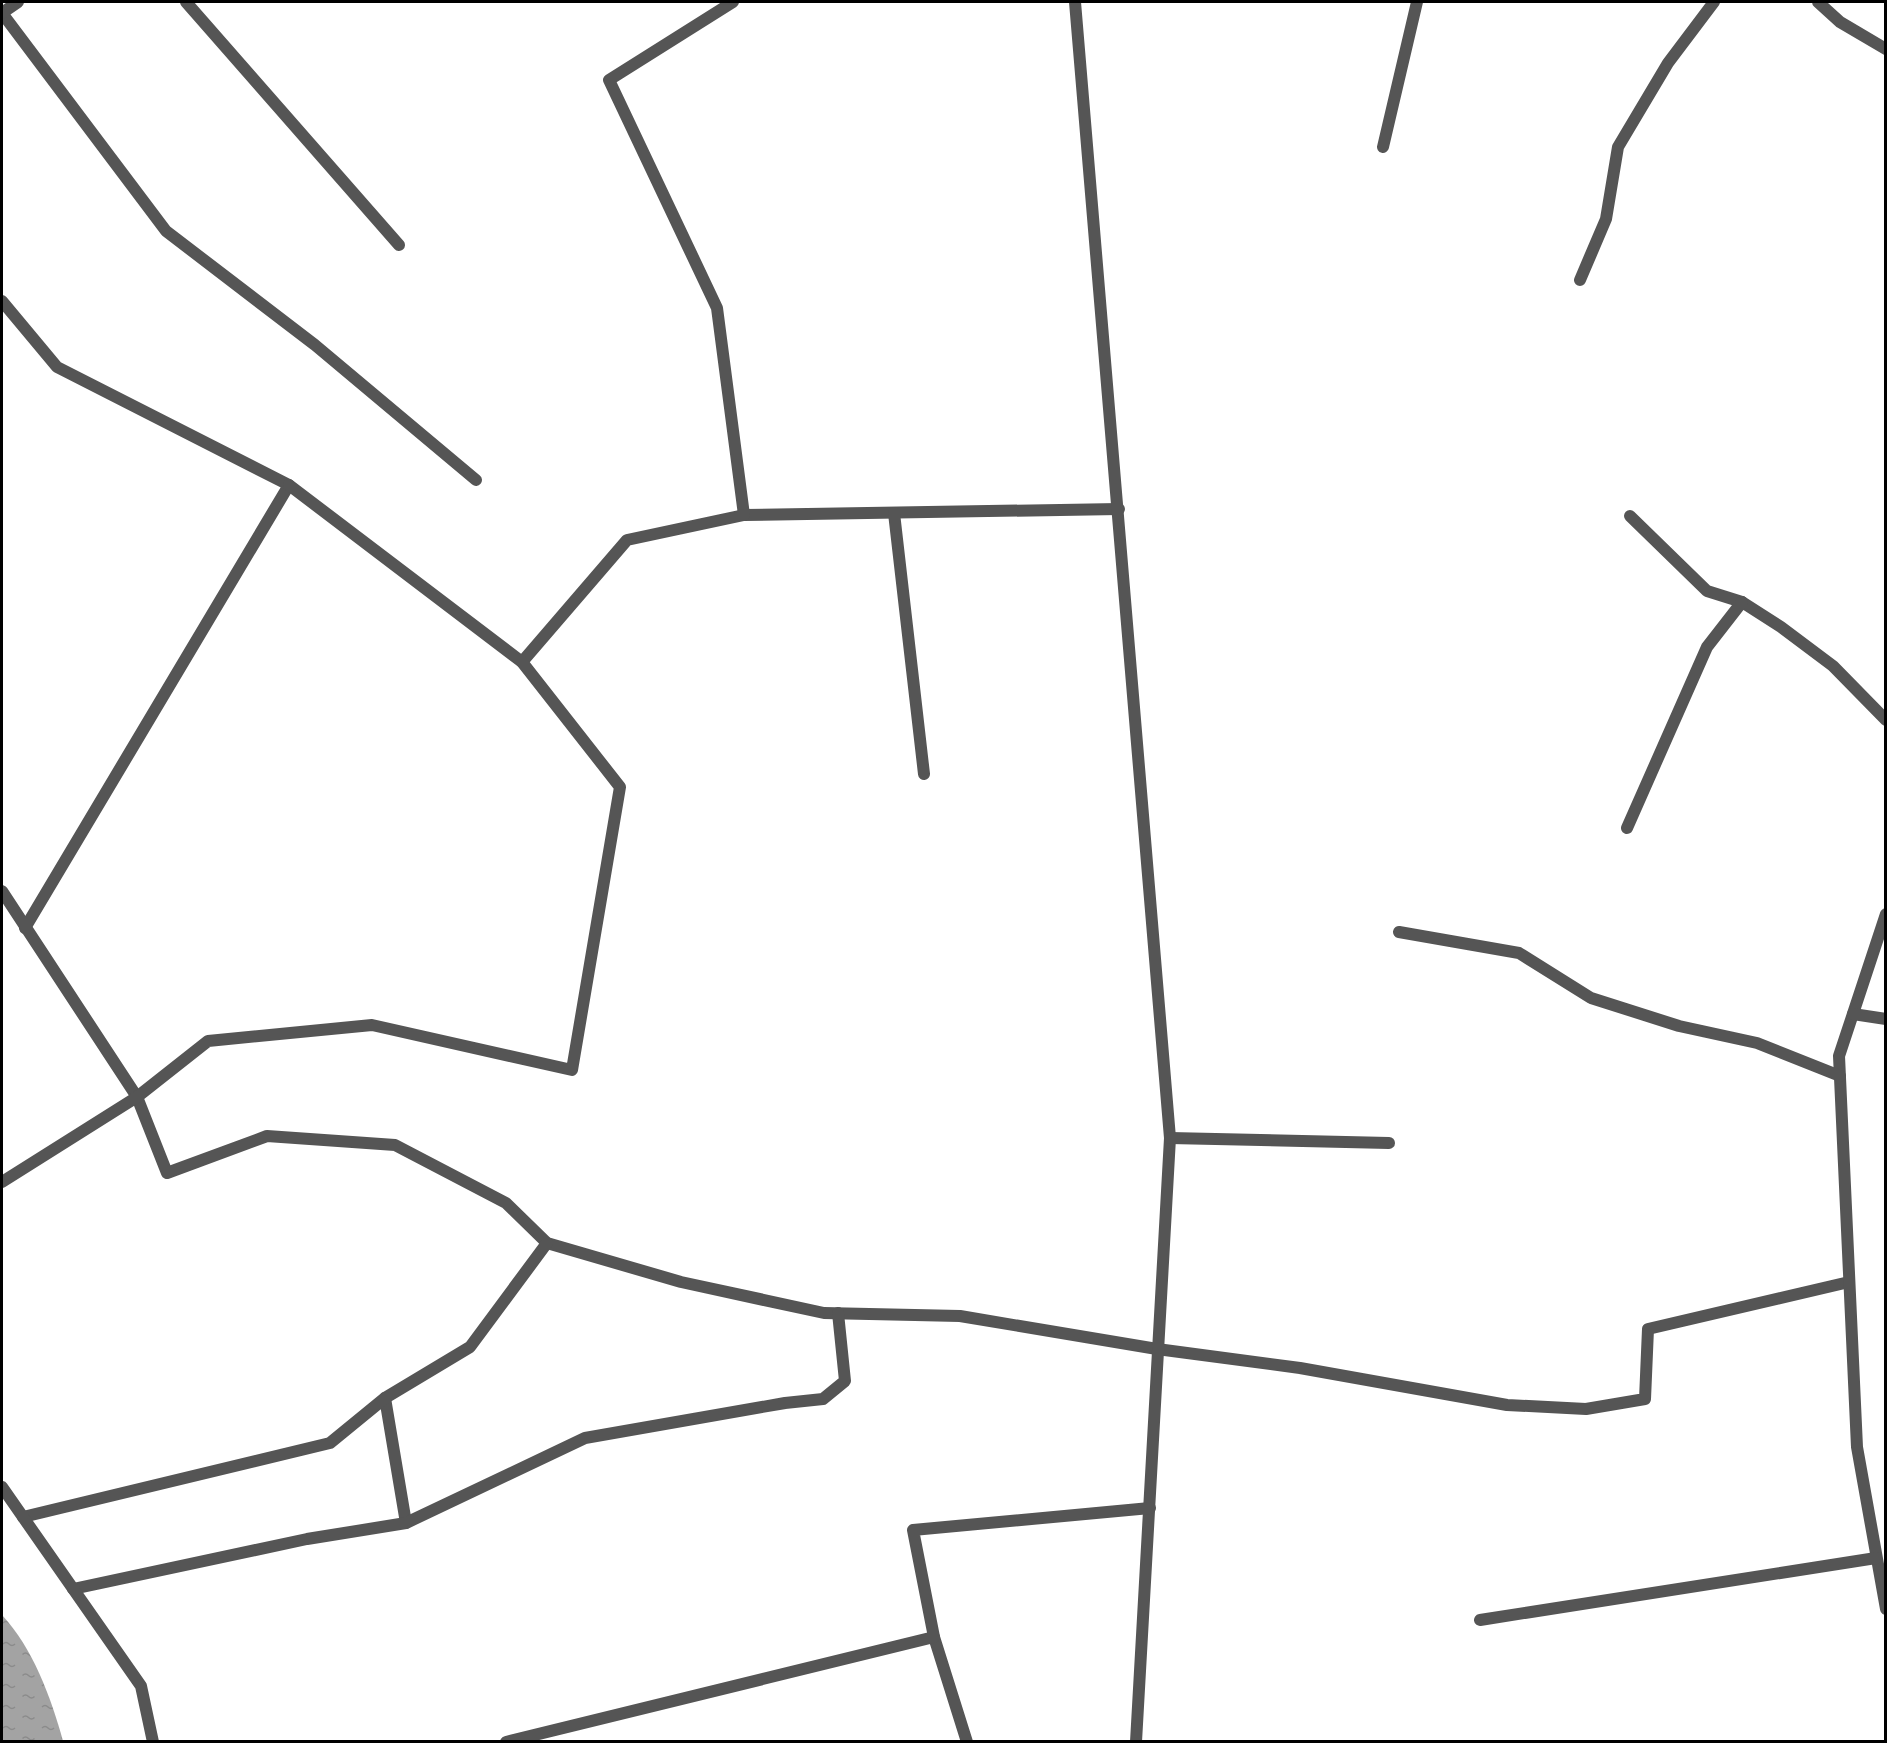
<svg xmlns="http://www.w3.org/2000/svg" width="1887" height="1743" viewBox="0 0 1887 1743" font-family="Manrope,sans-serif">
<defs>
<pattern id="water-ripples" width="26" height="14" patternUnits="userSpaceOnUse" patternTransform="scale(1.5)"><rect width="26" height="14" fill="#a3a3a3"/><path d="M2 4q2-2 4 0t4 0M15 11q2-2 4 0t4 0" fill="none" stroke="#8b8b8b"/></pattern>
</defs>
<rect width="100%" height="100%" fill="#fff"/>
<path fill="url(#water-ripples)" d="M2,1615C33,1648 51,1698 63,1741H2Z"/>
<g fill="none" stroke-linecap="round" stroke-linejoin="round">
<g stroke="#555" stroke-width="12">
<path d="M186,2L399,245"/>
<path d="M733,2L609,80L717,308L744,515L1119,509"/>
<path d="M2,13L166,231L315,345L476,480"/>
<path d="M1383,147L1417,2"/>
<path d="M1580,280L1606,219L1618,147L1668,63L1714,2"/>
<path d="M2,301L57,367L289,485L25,928"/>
<path d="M894,513L924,774"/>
<path d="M1630,516L1707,591L1742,602L1781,627L1833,666L1886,720"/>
<path d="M522,662L627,540L744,515"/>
<path d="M1627,828L1707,647L1742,602"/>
<path d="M2,891L137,1097L167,1173L267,1136L395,1145L506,1203L547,1243L681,1282L824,1313L960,1316L1157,1349L1300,1368L1507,1405L1586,1409L1645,1399L1648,1329L1849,1282"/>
<path d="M2,1182L137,1097L208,1041L372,1025L572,1070L620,787L522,662L289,485"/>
<path d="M385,1398L406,1523"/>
<path d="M23,1517L330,1443L385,1398L470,1347L547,1243"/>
<path d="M73,1589L307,1539L406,1523L585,1438L785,1403L823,1399L845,1381L838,1313"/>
</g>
<g stroke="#555" stroke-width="12">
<path d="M1075,2L1170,1138L1136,1742"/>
<path d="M1818,2L1840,22L1886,49"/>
<path d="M2,13L18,2"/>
<path d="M1886,914L1839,1056L1857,1447L1886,1609"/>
<path d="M1399,932L1519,953L1591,998L1679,1026L1757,1043L1840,1076"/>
<path d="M1853,1014L1886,1019"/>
<path d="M1170,1138L1389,1143"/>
<path d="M2,1487L141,1686L153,1742"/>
<path d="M1480,1620L1876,1558"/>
<path d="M934,1637L967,1742"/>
<path d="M506,1742L934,1637L913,1530L1150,1508"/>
</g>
</g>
<rect width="1887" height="1743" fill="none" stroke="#000000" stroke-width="6"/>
</svg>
